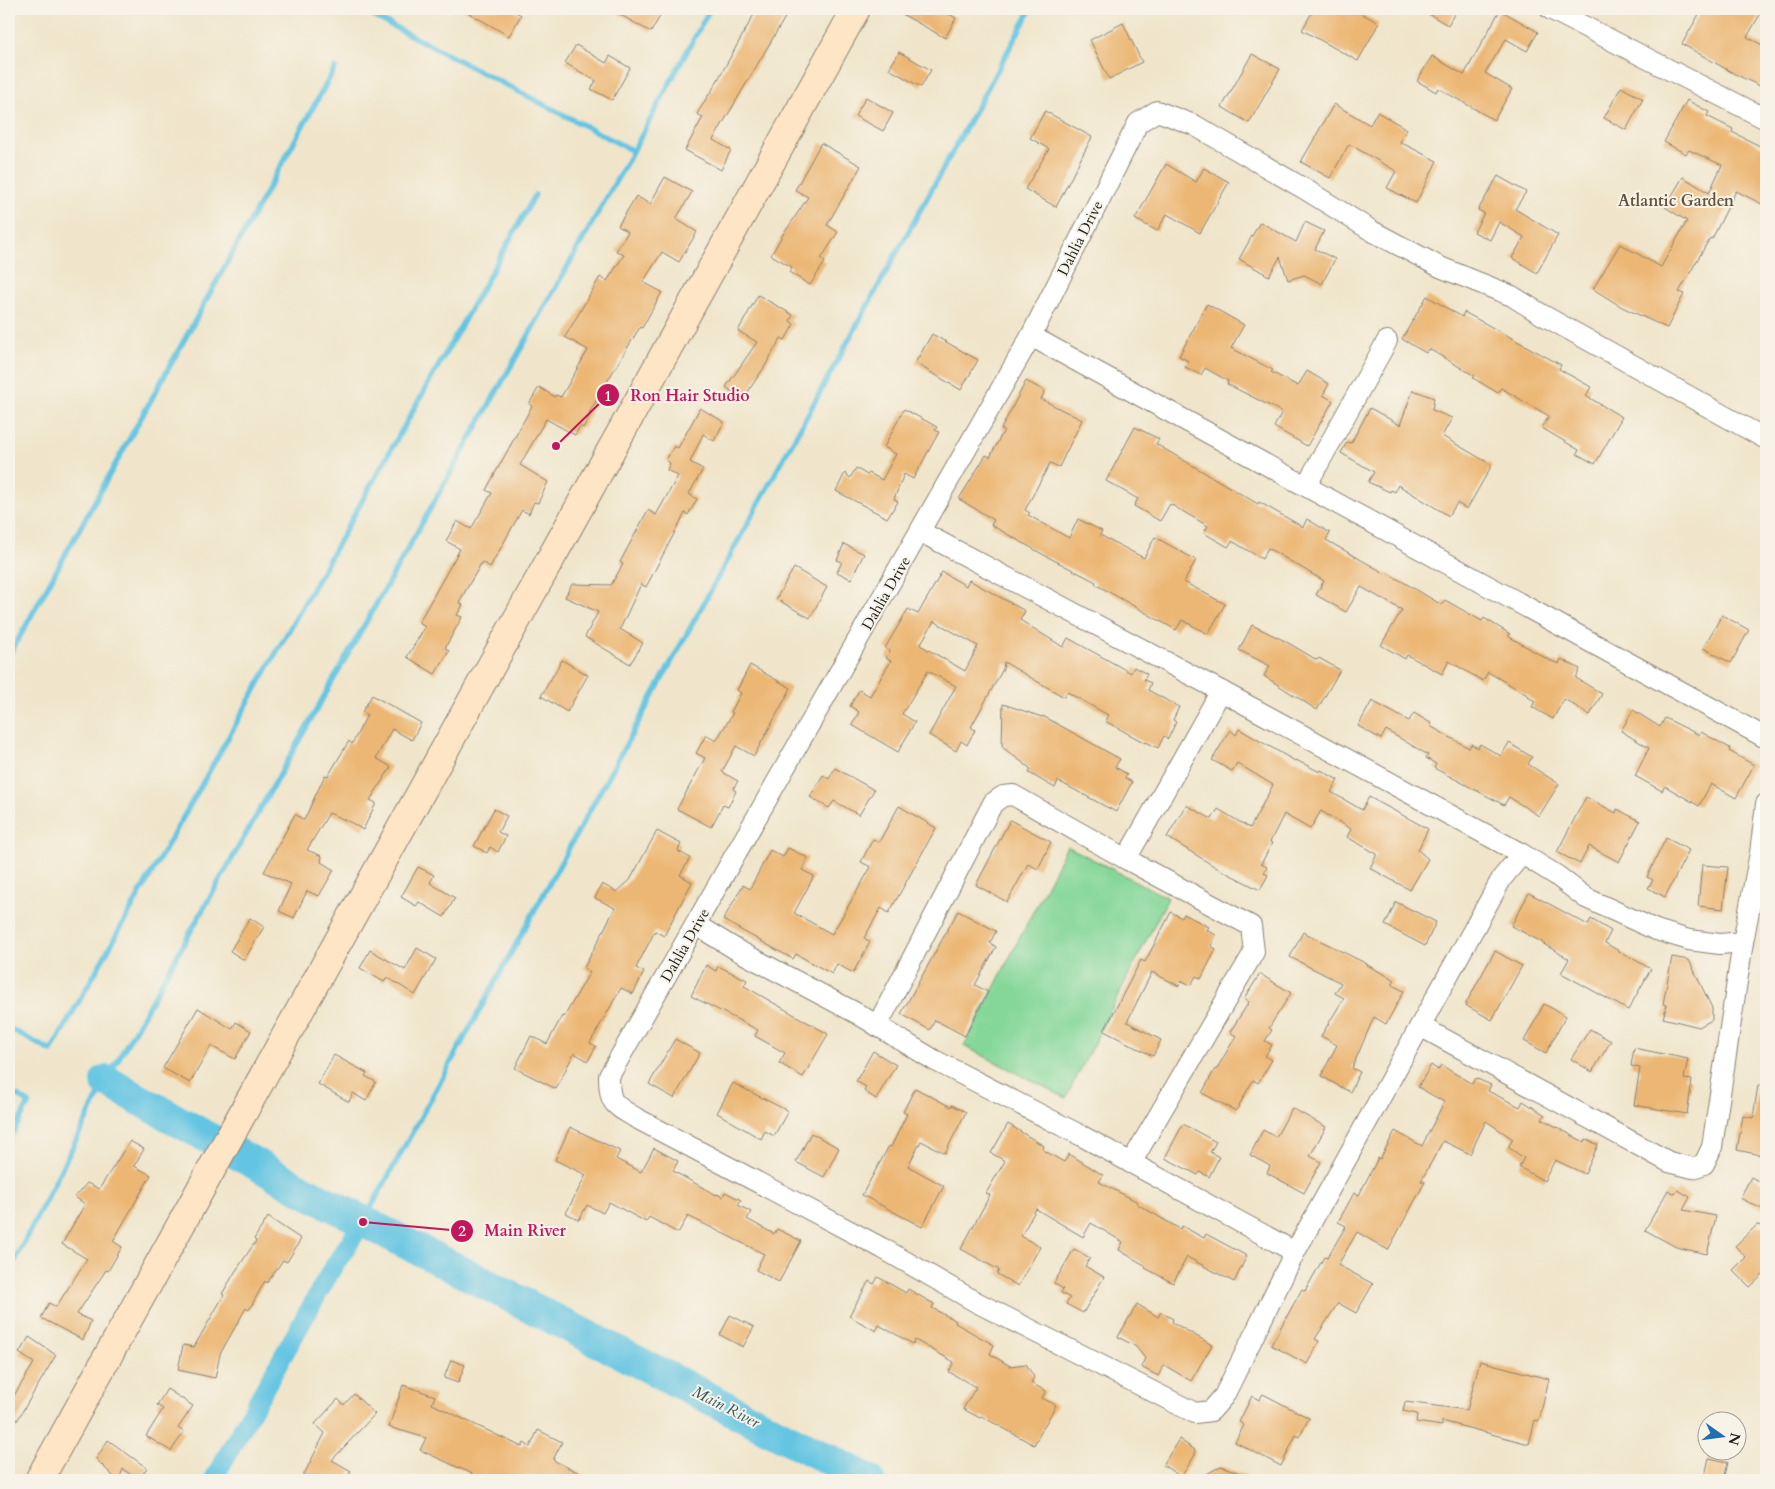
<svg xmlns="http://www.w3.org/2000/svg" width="1775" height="1489" viewBox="0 0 1775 1489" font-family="Cardo,serif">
<rect width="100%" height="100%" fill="#f7f3e8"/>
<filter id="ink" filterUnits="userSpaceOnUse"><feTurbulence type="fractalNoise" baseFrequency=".02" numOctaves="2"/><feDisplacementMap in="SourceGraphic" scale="10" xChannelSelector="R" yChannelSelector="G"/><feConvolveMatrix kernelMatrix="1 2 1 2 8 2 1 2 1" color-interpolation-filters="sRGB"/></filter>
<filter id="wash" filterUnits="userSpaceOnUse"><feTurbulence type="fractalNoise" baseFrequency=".0096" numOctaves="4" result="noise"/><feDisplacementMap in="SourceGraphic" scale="20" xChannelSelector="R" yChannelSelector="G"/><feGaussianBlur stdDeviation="1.12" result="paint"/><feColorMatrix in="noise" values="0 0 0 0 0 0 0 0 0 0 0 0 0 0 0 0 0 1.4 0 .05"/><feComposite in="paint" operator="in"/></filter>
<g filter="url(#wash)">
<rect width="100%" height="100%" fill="#f0e5ca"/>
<path fill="#84d799" stroke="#507a5a" d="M1067,846L1168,898L1066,1098L964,1046Z"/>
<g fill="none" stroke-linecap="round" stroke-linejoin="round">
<g stroke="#64c5e2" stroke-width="5.5">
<path d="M360,9L633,151"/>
<path d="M9,656L335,68"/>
<path d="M9,1028L51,1051L535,195"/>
<path d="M9,1091L29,1103L9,1140"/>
<path d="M363,1222L1031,9"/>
<path d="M9,1272L106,1081L633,151L710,9"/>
</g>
<path stroke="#64c5e2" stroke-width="19" d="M213,1480L332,1269L363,1222"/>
<path stroke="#64c5e2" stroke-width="32" d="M106,1081L306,1192L869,1480"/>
</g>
<g id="blocks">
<g fill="#ecb775" fill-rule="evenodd">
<path d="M462,9H511L521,15L509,36Z"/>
<path d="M610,9H664L651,32Z"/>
<path d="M757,9H790L713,140L731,150L721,170L685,150L703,117L697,114L709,94H710Z"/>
<path d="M893,9H940L956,18L945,38Z"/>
<path d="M1314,9H1353L1379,23L1358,61L1302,30Z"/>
<path d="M1420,9H1457L1448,25Z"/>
<path d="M1702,9H1763L1747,37L1766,47V89L1733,73L1682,44Z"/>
<path d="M1500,10L1538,32L1527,51L1506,39L1485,73L1512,89L1494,120L1438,88L1436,92L1417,81L1432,56L1464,75Z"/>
<path d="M1123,23L1142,62L1109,79L1090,40Z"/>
<path d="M576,45L606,63L610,56L630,68L612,100L591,89L596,81L565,63Z"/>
<path d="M899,52L931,70L921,87L889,69Z"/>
<path d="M1252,54L1280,69L1249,123L1222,107Z"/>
<path d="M1621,87L1643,99L1626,130L1604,118Z"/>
<path d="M866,97L893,113L883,131L855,116Z"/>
<path d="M1687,100L1709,112L1707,116L1733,129L1732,132L1766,149V206L1736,191L1712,239L1710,238L1679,292L1684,294L1667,328L1622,307L1593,289L1620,244L1661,267L1687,221L1665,207L1683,177L1709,193L1722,165L1689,150L1686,154L1664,142Z"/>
<path d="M1334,104L1370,125L1377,112L1407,129L1400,142L1437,161L1416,203L1387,188L1396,171L1349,144L1330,178L1301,162Z"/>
<path d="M1045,111L1092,137L1056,207L1025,189L1049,149L1030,138Z"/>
<path d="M821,143L861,166L827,225L838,232L821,259L825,262L810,285L789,272L792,267L771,255L786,229H787L808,197L795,190Z"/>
<path d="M1166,164L1196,182L1204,168L1229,182L1200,233L1167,214L1157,231L1135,219Z"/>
<path d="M1498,176L1526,192L1515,209L1558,235L1537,273L1512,258L1524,237L1499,222L1490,240L1474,232L1484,213L1478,210Z"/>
<path d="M665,177L692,192L676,219L697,232L679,262L662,252L643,282L662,292L642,328L640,327L614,370L589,413L591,414L583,428L580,426L575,435L546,419L520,465L548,482L538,503L534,502L529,514L522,510L490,567L482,562L459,602L463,605L457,615L462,617L445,648L449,651L435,674L407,657L425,627L419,623L424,613L460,549L446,541L457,521L471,529L492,493L486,490L532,406L529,404L539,387L555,397L556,395L561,397L588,350L565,337L600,277L607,281L624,255L616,251L628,232L618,226L636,196L650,204Z"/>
<path d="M1260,222L1296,242L1305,222L1324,231L1315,249L1335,259L1322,284L1304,275L1288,280L1280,257L1269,276L1239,259Z"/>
<path d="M758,295L793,315L790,321L794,324L785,340L781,338L765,366L743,399L726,387L757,342L738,331Z"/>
<path d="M1427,296L1462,317L1464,312L1561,365L1559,369L1591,387L1586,396L1622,417L1595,464L1577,454L1579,450L1542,428L1549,416L1501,388L1498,393L1473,378L1475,376L1429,349L1426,353L1402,339Z"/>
<path d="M1207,304L1244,325L1231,348L1273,370L1271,372L1298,386L1307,371L1329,384L1323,395L1333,401L1307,446L1274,427L1282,412L1227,384L1228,381L1205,368L1201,375L1185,367L1188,361L1179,356Z"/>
<path d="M932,334L978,360L961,390L915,363Z"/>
<path d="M1026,381L1045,391L1041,399L1082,420L1059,467L1050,463L1025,510L1030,513L1028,515L1069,538L1078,519L1102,531L1100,535L1144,558L1155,537L1196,560L1184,582L1225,604L1208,634L1182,620L1176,630L1095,584L1096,582L1044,555L991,525L994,520L959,499L986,455L990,457L1004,430L1001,429Z"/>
<path d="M1413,390L1434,398L1432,410L1452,418L1442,436L1492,465L1467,509L1457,503L1449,516L1398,485L1395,492L1391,490L1390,492L1368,482L1374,472L1341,453L1347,442L1351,443L1370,408L1400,425Z"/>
<path d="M700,408L724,422L714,441L703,434L690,462L703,469L689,494L697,499L688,515L685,513L646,587L641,584L621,627L620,629L643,643L630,664L585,637L598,612L565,597L572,584L611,585L623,564L620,562L648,510L656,515L678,476L667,470L670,463L666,460L674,446L678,448Z"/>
<path d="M904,409L937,427L935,430L939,432L913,479L904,474L894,499L898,502L887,518L836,491L845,473L850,478L856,468L867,475L869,473L882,480L896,454L884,447Z"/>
<path d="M1135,427L1159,439L1156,444L1258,504L1259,502L1303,527L1307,519L1330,533L1326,540L1386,574L1387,573L1405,583L1442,605L1445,600L1482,621L1484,618L1510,634L1508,636L1549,660L1559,664L1561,659L1580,669L1576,678L1602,694L1590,715L1564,699L1553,719L1532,707L1535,701L1528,697L1529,696L1488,672L1483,681L1449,661L1442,674L1407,655L1405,659L1381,645L1402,610L1361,587L1346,612L1316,595L1324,581L1268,548L1262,559L1232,541L1228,547L1204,533L1208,526L1170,504L1160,521L1134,506L1138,499L1106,481Z"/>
<path d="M844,544L864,554L851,579L837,572L842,562L837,560Z"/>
<path d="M794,568L827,587L810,618L776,599Z"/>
<path d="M942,572L966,586L969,580L1025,611L1020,620L1063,647L1068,638L1131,673L1134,667L1147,674L1144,680L1151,683L1148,690L1179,707L1173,720L1176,722L1168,739L1164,736L1158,748L1146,742L1145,743L1105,721L1108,715L1067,692L1064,697L1004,662L1003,669L971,727L975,730L967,745L961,741L956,751L929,735L956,686L928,671L902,714L915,722L898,752L852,725L859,712L850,706L859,690L870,696L891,661L886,658L890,651L885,648L908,609L918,614ZM934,621L978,646L965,671L920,645Z"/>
<path d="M1722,615L1749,630L1731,663L1703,648Z"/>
<path d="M1252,625L1285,641L1317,660L1319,658L1340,670L1317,710L1264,676L1270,666L1239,650Z"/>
<path d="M562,660L588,675L567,712L541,696Z"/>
<path d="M750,665L791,688L754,756L736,746L722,772L738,781L733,789L736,791L728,807L723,805L711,827L677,809L705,758L696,753L706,735L716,741L733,713L731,712L741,693L737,690Z"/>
<path d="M372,695L421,723L412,740L392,729L376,758L391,767L370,800L376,803L363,830L352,823L329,813L307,850L322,856L321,862L334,870L319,896L307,891L294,918L279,911L291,884L264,872L295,814L304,820L325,775L328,776L349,741L352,744L367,715L362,712Z"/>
<path d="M1372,701L1409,721L1414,713L1432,724L1430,726L1469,748L1471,744L1478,748L1480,744L1501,756L1509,743L1532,757L1528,764L1559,784L1539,816L1509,797L1504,805L1434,768L1436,764L1426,758L1428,755L1386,730L1381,739L1358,726Z"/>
<path d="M1003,704L1042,717L1043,716L1120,759L1115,767L1127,774L1125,778L1132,782L1116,812L1058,781L1055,788L1029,773L1031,769L1002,747Z"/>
<path d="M1633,710L1660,727L1665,718L1699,735L1701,732L1730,748L1729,751L1754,765L1736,798L1711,784L1699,806L1665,786L1662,791L1635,776L1649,748L1621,731Z"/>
<path d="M1239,729L1295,761L1296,760L1320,772L1321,770L1338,780L1331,792L1362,810L1369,797L1428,829L1418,850L1428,859L1410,890L1370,868L1377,854L1347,837L1351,829L1321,811L1310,829L1284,814L1270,842L1272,843L1261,864L1267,867L1264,873L1268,875L1260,890L1217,868L1167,837L1186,805L1212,819L1218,809L1250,828L1273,785L1237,763L1232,771L1212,760L1230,730L1236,735Z"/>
<path d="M835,768L874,790L859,815L834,801L829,808L810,797L823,775L829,779Z"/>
<path d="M1586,797L1616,813L1617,809L1640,821L1619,862L1589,846L1580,864L1557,852Z"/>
<path d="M899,806L936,828L889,913L881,908L864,938L870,942L853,973L837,964L832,974L796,954L793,959L723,920L743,885L750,889L770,850L783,857L788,848L808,858L802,870L814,876L794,913L832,934L871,867L861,862L873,839L879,842Z"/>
<path d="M494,809L507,816L498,832L506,836L498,852L490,847L487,853L474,846Z"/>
<path d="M1010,820L1051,842L1038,869L1028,864L1007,902L976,885Z"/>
<path d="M657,831L681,844L678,851L690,858L680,875L692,882L664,936L655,931L636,968L644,972L633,994L621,988L590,1043L596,1046L588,1061L574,1053L556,1089L515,1068L531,1036L547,1044L562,1016L564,1017L590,972L584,968L615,908L595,898L602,884L617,892L630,880Z"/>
<path d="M1666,838L1689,850L1665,897L1648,888L1653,880L1647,877Z"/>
<path d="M1702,865L1728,867L1723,909L1698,906Z"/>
<path d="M418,867L434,875L430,883L455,898L444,917L419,902L416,906L401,897Z"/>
<path d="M1529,893L1588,925L1591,919L1611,931L1605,943L1651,969L1628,1010L1561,973L1569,959L1542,943V942L1511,926Z"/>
<path d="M1396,902L1436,922L1425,946L1385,925Z"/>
<path d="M958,911L996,931L990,943L996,947L975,985L988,992L965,1036L935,1020L930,1030L901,1014Z"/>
<path d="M1171,912L1182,918L1184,914L1209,927L1207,930L1216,935L1211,946L1216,949L1201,979L1196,976L1191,985L1182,981L1179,986L1152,972L1127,1022L1161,1040L1153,1056L1104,1031L1141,960L1145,962Z"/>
<path d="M250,918L264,927L244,960L230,951Z"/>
<path d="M1303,932L1367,964V965L1395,980L1392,985L1404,991L1386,1024L1374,1017L1352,1068L1360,1072L1350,1092L1321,1076L1337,1045L1321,1036L1344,998L1335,993L1341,983L1290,957Z"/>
<path d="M417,948L436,959L415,995L387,977L384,982L360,968L370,950L405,970Z"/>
<path d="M1495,951L1522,966L1492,1020L1465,1005Z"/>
<path d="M1672,957L1689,960L1712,1008V1020L1699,1027L1663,1018L1667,1005L1663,1004Z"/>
<path d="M706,965L716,971L718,966L747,980L744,986L828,1034L803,1077L779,1063L785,1053L755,1036L758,1030L691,996Z"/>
<path d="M1260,974L1291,993L1269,1028L1272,1030L1265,1041L1272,1045L1265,1056L1272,1060L1258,1083L1253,1080L1236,1111L1202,1093L1215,1069L1216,1070L1236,1036L1230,1032L1249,1002L1244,999Z"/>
<path d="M1544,1004L1566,1016L1546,1053L1524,1041Z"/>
<path d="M198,1008L232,1029L236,1022L251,1031L235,1059L211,1046L190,1083L163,1068Z"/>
<path d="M1590,1029L1611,1041L1592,1072L1571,1059Z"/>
<path d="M675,1039L700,1053L674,1098L649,1084Z"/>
<path d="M1634,1048L1688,1059L1684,1079L1692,1080L1687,1114L1634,1105L1640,1068L1631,1066Z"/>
<path d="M873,1051L896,1065L876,1099L864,1091L866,1087L856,1081Z"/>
<path d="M334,1055L367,1073L365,1076L376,1082L366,1101L353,1093L349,1102L318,1084Z"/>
<path d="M1431,1065L1438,1070L1441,1065L1472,1084L1475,1078L1491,1085L1488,1091L1520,1107L1523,1101L1545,1115L1542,1119L1584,1142L1586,1139L1598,1145L1585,1174L1555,1160L1544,1181L1519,1167L1524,1158L1508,1147L1513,1139L1486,1121L1470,1154L1443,1141L1421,1181L1425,1182L1388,1250L1357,1232L1338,1265L1373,1284L1356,1313L1338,1303L1315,1339L1319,1341L1307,1364L1271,1345L1302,1289L1305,1291L1324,1257L1327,1258L1346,1226L1338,1222L1354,1193L1359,1195L1378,1158L1380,1159L1395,1131L1422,1146L1444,1102L1418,1087Z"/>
<path d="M733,1083L788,1111L774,1136L765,1131L761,1139L717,1113Z"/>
<path d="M1758,1085L1766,1086V1156L1737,1150L1743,1116L1753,1118Z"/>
<path d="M915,1088L951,1107L952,1105L966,1112L945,1153L921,1141L908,1166L944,1186L922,1227L862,1195L889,1146L891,1147L907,1114L903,1112Z"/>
<path d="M1292,1108L1326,1127L1310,1156L1321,1162L1304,1193L1267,1173L1270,1166L1250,1155L1263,1130L1276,1137Z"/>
<path d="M1008,1124L1044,1146L1043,1150L1064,1162L1069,1154L1103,1175L1099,1182L1138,1202L1137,1204L1180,1229L1182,1226L1204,1238L1206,1234L1247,1256L1234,1282L1187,1257L1173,1283L1145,1268L1146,1266L1119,1250L1123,1242L1091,1223L1083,1237L1036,1209L1021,1236L1040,1247L1018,1286L997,1274L999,1270L961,1249L990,1195L986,1193L1005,1161L991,1153Z"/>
<path d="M1183,1124L1216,1142L1210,1152L1219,1157L1209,1177L1200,1172L1198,1175L1165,1158Z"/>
<path d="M570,1127L620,1151L616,1159L641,1172L654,1148L678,1161L673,1171L716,1195L717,1194L723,1197L725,1192L741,1200L738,1205L751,1212L747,1219L774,1234L777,1229L801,1241L779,1282L756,1270L764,1254L688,1216L678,1233L649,1217L646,1222L609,1202L603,1213L587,1205L579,1220L566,1213L586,1175L555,1160Z"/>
<path d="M811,1133L839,1148L824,1177L796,1162Z"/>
<path d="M130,1141L144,1149L134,1166L151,1175L113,1241L122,1247L108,1271L106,1270L77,1314L91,1321L83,1340L41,1318L49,1303L56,1307L87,1259L62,1244L85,1204L75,1197L87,1183L99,1189Z"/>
<path d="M1751,1177L1766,1185V1211L1740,1198Z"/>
<path d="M1668,1190L1675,1194L1678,1190L1690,1197L1683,1210L1716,1216L1707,1254L1676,1247L1645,1230Z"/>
<path d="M268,1217L301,1239L287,1262L283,1260L267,1283L265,1281L249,1310L246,1308L220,1354L215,1378L178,1370L183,1345L194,1347L224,1295L222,1294L235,1272L256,1241L254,1239Z"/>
<path d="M1757,1225L1766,1227V1272L1750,1287L1733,1270L1746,1257L1735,1246Z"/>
<path d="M1074,1249L1090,1258L1085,1266L1104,1277L1083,1313L1066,1304L1070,1298L1061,1293L1063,1289L1054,1283Z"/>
<path d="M878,1277L906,1293L908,1289L934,1304L932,1308L956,1321L955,1323L994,1345L990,1354L1010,1366L1026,1364L1034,1377L1031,1383L1046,1391L1042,1398L1056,1405L1034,1445L981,1416L980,1418L963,1409L976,1387L949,1372L954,1362L915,1340L913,1344L879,1325L876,1331L849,1316L869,1281L874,1284Z"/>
<path d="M1137,1304L1158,1317L1161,1312L1173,1319L1172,1322L1212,1345L1191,1381L1164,1365L1158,1376L1141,1367L1145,1358L1135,1346L1118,1337Z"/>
<path d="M730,1315L754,1327L743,1347L720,1335Z"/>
<path d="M29,1337L56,1355L9,1434V1404L34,1363L19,1353Z"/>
<path d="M451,1360L465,1365L458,1383L444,1378Z"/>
<path d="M1480,1361L1549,1379L1539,1421L1535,1420L1529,1444L1442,1421V1426L1416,1422L1417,1414L1403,1411L1405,1402L1467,1410Z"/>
<path d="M403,1385L435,1396L432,1404L522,1447L524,1443L530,1447L538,1430L562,1442L553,1460L593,1480H486L420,1450L426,1438L389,1427Z"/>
<path d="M167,1389L193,1406L178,1428L184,1432L171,1451L146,1436L163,1409L157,1405Z"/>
<path d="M354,1394L375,1414L332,1460L351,1471L346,1480H301L325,1433L315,1424L338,1399L344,1405Z"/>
<path d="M1263,1394L1309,1418L1299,1437L1296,1435L1281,1466L1235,1442L1244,1425L1239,1422L1252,1396L1259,1400Z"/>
<path d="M1179,1439L1195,1450V1455L1181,1477L1163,1465Z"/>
<path d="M108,1440L147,1468L138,1480L123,1469L119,1480H117L96,1459Z"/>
<path d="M1709,1458L1728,1462L1724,1480H1704Z"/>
<path d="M1221,1466L1255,1479V1480H1196Z"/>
</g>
</g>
</g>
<g filter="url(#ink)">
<use href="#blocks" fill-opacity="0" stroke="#868073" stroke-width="1"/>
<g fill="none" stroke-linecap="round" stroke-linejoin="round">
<defs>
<g id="minor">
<path d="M1550,9L1766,119"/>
<path d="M1031,336L1766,738"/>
<path d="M1306,486L1387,341"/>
<path d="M921,532L1221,691L1522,854L1556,875L1586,898L1656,930L1689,940L1720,944L1743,942"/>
<path d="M1522,854L1502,878L1295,1252L1224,1396L1211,1411L1195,1413L976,1302L882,1248L636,1118C613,1104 609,1104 609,1076L1031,336L1138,123L1157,111L1194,125L1308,191L1372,231L1440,267L1512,296L1541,314L1766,439"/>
<path d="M1126,859L1221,691"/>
<path d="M696,925L737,950L858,1014L934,1060L1080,1135L1295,1252"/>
<path d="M877,1026L993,803L1003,796L1013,795L1126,859L1251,926L1254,952L1131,1163"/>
<path d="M1420,1026L1669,1162L1693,1168L1704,1164L1712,1147L1743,942L1760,853L1766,804"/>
</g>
<path id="secondary" d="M39,1480L856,9"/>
</defs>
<use href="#minor" stroke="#868073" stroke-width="22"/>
<use href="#secondary" stroke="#868073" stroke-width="30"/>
<use href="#minor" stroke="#fff" stroke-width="20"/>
<use href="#secondary" stroke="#fee5c5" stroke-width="28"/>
</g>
</g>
<g text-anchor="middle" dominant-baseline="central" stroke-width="4" stroke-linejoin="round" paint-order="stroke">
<g font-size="15" fill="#1c1c1c" stroke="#f7f3e8">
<text transform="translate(1080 238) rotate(-63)">Dahlia Drive</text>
<text transform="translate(886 593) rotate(-60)">Dahlia Drive</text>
<text transform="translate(685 945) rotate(-60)">Dahlia Drive</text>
</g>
<g font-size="16" font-weight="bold" fill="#65523b" stroke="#f7f3e8">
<text x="1676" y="201">Atlantic Garden</text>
</g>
<g font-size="16" font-style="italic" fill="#355761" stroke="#f7f3e8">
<text transform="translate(726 1407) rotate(27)">Main River</text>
</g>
</g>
<path fill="none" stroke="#c2185b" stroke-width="2" d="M556 446L608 395M363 1222L462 1231"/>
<g fill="#c2185b" stroke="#f7f3e8" stroke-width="2">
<circle cx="556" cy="446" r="5"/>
<circle cx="363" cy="1222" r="5"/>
<circle cx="608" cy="395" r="12"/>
<circle cx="462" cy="1231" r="12"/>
</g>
<g font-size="15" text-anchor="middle" font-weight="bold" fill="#fff">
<text x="608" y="401">1</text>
<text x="462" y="1236">2</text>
</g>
<g font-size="16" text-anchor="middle" font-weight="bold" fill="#c2185b" stroke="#f7f3e8" stroke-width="4" stroke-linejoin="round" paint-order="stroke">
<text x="690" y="401">Ron Hair Studio</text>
<text x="525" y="1236">Main River</text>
</g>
<rect width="1775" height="1489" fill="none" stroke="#f7f3e8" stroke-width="30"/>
<g transform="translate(1722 1436) rotate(104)"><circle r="24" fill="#f7f3e8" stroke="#9f9d96"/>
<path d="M0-4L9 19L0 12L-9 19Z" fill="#1f6fb2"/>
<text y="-8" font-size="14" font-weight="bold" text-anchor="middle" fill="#1c1c1c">N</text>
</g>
</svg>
